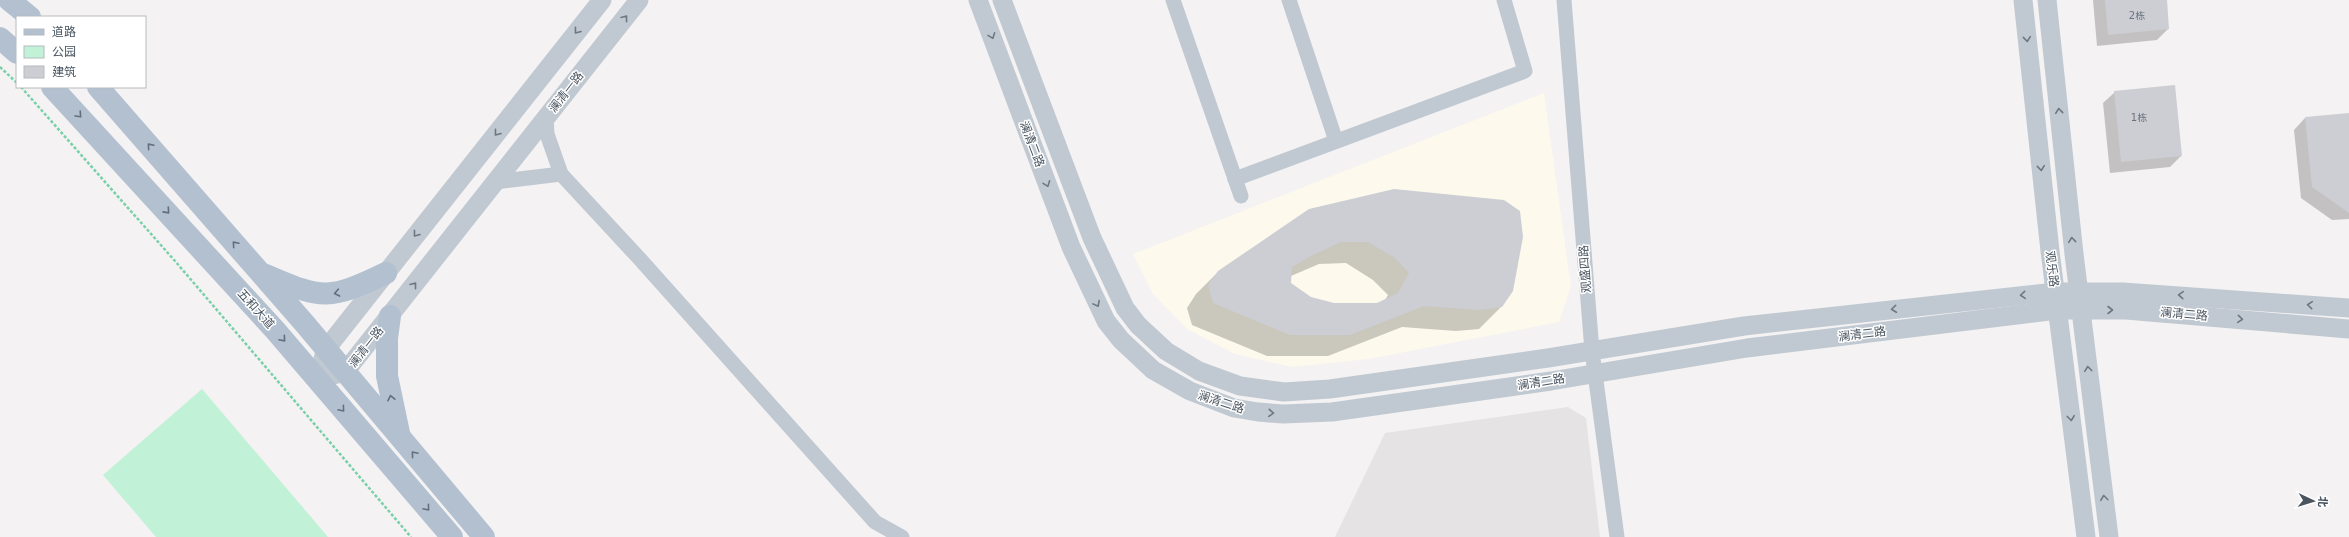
<svg xmlns="http://www.w3.org/2000/svg" width="2349" height="537" viewBox="0 0 2349 537" font-family="'DejaVu Sans','Noto Sans SC',sans-serif">
<rect width="100%" height="100%" fill="#f4f2f2"/>
<path fill="#fdf9ed" d="M1544,93L1571,287L1559,322L1369,359L1292,367L1235,354L1187,329L1153,294L1133,254Z"/>
<path fill="#e5e3e4" d="M1568,407L1586,418L1600,537H1335L1385,433Z"/>
<path fill="#c1f1d6" d="M202,389L328,537H156L103,475Z"/>
<g fill="#0003" fill-rule="evenodd">
<path d="M2093,0H2165L2168,29L2157,40L2097,46Z"/>
<path d="M2115,92L2181,156L2170,167L2110,173L2103,103Z"/>
<path d="M2349,114V219L2332,220L2301,198L2294,130L2305,118Z"/>
<path d="M1309,210L1501,307L1479,329L1456,331L1402,327L1328,356H1267L1192,325L1187,308L1196,294L1218,272ZM1346,263L1373,280L1388,295L1385,300L1377,304H1334L1311,298L1290,284L1291,276L1319,264Z"/>
</g>
<g fill="#ccced4" fill-rule="evenodd">
<path d="M2105,0H2167L2169,29L2108,35Z"/>
<path d="M2175,85L2182,156L2121,162L2114,91Z"/>
<path d="M2349,113V213L2312,187L2305,117Z"/>
<path d="M1394,189L1504,200L1520,211L1523,237L1513,291L1502,307L1479,310L1424,306L1350,335H1290L1213,303L1208,285L1218,271L1309,209ZM1341,242H1368L1395,258L1409,273L1398,293L1377,303H1334L1311,297L1291,283L1292,267L1311,256Z"/>
</g>
<g fill="none" stroke-linecap="round" stroke-linejoin="round">
<g stroke="#78d0a9" stroke-width="2.5" stroke-dasharray="3 2" stroke-linecap="butt">
<path d="M0,67L17,83"/>
<path d="M21,87L175,261L411,537"/>
</g>
<g stroke="#c0c9d1" stroke-width="15">
<path d="M1173,0L1241,196"/>
<path d="M1289,0L1336,141"/>
<path d="M1564,0L1592,351L1617,537"/>
<path d="M546,118L547,134L561,174L638,257L875,522L902,537"/>
<path d="M1235,179L1525,71L1504,0"/>
<path d="M495,182L561,174"/>
</g>
<g stroke="#c0c9d1" stroke-width="19">
<path d="M602,0L326,349L317,379L345,372L639,0"/>
<path d="M978,0L1071,247L1106,321L1121,340L1153,370L1190,391L1234,408L1258,412L1283,414L1332,412L1551,381L1747,348L2057,310H2126L2349,329"/>
<path d="M1002,0L1092,238L1125,308L1138,325L1166,351L1199,371L1240,386L1284,392L1330,389L1548,358L1744,326L2055,292H2123L2349,308"/>
<path d="M2023,0L2050,251L2086,537"/>
<path d="M2047,0L2074,254L2109,537"/>
</g>
<g stroke="#b2c0d0" stroke-width="22">
<path d="M9,0L30,17"/>
<path d="M0,38L17,53"/>
<path d="M52,87L275,330L452,537"/>
<path d="M98,87L305,324L484,537"/>
<path d="M266,275C323,300 330,300 386,273"/>
<path d="M390,316L387,338V376L399,433"/>
</g>
</g>
<defs><path id="oneway-chevron" d="M-2-3.5L2.5 0L-2 3.5" fill="none" stroke-width="1.6" stroke-linecap="round" stroke-linejoin="round"/></defs>
<g stroke="#6d7782">
<use href="#oneway-chevron" transform="translate(625 18) rotate(-52)"/>
<use href="#oneway-chevron" transform="translate(577 31) rotate(128)"/>
<use href="#oneway-chevron" transform="translate(992 36) rotate(69)"/>
<use href="#oneway-chevron" transform="translate(2027 39) rotate(84)"/>
<use href="#oneway-chevron" transform="translate(2059 111) rotate(-96)"/>
<use href="#oneway-chevron" transform="translate(497 133) rotate(128)"/>
<use href="#oneway-chevron" transform="translate(2041 168) rotate(84)"/>
<use href="#oneway-chevron" transform="translate(1047 184) rotate(69)"/>
<use href="#oneway-chevron" transform="translate(416 234) rotate(128)"/>
<use href="#oneway-chevron" transform="translate(2072 240) rotate(-96)"/>
<use href="#oneway-chevron" transform="translate(414 285) rotate(-52)"/>
<use href="#oneway-chevron" transform="translate(2023 295) rotate(175)"/>
<use href="#oneway-chevron" transform="translate(2181 295) rotate(-176)"/>
<use href="#oneway-chevron" transform="translate(1097 304) rotate(62)"/>
<use href="#oneway-chevron" transform="translate(2310 305) rotate(-175)"/>
<use href="#oneway-chevron" transform="translate(1894 309) rotate(174)"/>
<use href="#oneway-chevron" transform="translate(2110 310)"/>
<use href="#oneway-chevron" transform="translate(2240 319) rotate(5)"/>
<use href="#oneway-chevron" transform="translate(2088 369) rotate(-97)"/>
<use href="#oneway-chevron" transform="translate(1271 413) rotate(4)"/>
<use href="#oneway-chevron" transform="translate(2071 418) rotate(83)"/>
<use href="#oneway-chevron" transform="translate(2104 498) rotate(-97)"/>
</g>
<g stroke="#636f7c">
<use href="#oneway-chevron" transform="translate(79 115) rotate(47)"/>
<use href="#oneway-chevron" transform="translate(150 146) rotate(-131)"/>
<use href="#oneway-chevron" transform="translate(167 211) rotate(48)"/>
<use href="#oneway-chevron" transform="translate(235 244) rotate(-131)"/>
<use href="#oneway-chevron" transform="translate(337 293) rotate(169)"/>
<use href="#oneway-chevron" transform="translate(283 339) rotate(49)"/>
<use href="#oneway-chevron" transform="translate(391 398) rotate(-102)"/>
<use href="#oneway-chevron" transform="translate(342 409) rotate(50)"/>
<use href="#oneway-chevron" transform="translate(414 454) rotate(-130)"/>
<use href="#oneway-chevron" transform="translate(427 508) rotate(50)"/>
</g>
<g text-anchor="middle" dominant-baseline="central" stroke-width="3" stroke-linejoin="round" paint-order="stroke">
<g font-size="10" fill="#6a727d">
<text x="2137" y="15">2栋</text>
<text x="2139" y="117">1栋</text>
</g>
<g font-size="12" fill="#495460" stroke="#fff">
<text transform="translate(566 92) rotate(-52)">澜清一路</text>
<text transform="translate(1032 144) rotate(69)">澜清二路</text>
<text transform="translate(1585 269) rotate(-94)">观盛四路</text>
<text transform="translate(2052 269) rotate(83)">观乐路</text>
<text transform="translate(256 309) rotate(48)">五和大道</text>
<text transform="translate(2184 314) rotate(5)">澜清二路</text>
<text transform="translate(1862 334) rotate(-7)">澜清二路</text>
<text transform="translate(366 347) rotate(-52)">澜清一路</text>
<text transform="translate(1541 382) rotate(-9)">澜清二路</text>
<text transform="translate(1221 402) rotate(18)">澜清二路</text>
</g>
</g>
<rect x="16" y="16" width="130" height="72" fill="#ffffff" stroke="#b6bbbf"/>
<rect x="24" y="29" width="20" height="6" fill="#b2c0d0" stroke="#b6bbbf"/>
<text x="52" y="36" font-size="12" fill="#495460">道路</text>
<rect x="24" y="46" width="20" height="12" fill="#c1f1d6" stroke="#b6bbbf"/>
<text x="52" y="56" font-size="12" fill="#495460">公园</text>
<rect x="24" y="66" width="20" height="12" fill="#ccced4" stroke="#b6bbbf"/>
<text x="52" y="76" font-size="12" fill="#495460">建筑</text>
<g transform="translate(2313 501) rotate(94)" stroke="#ffffff" stroke-width="3" paint-order="stroke">
<path d="M0-3L7 15L0 10L-7 15Z" fill="#495460"/>
<text y="-6" font-size="11" font-weight="bold" text-anchor="middle" fill="#495460">北</text>
</g>
</svg>
